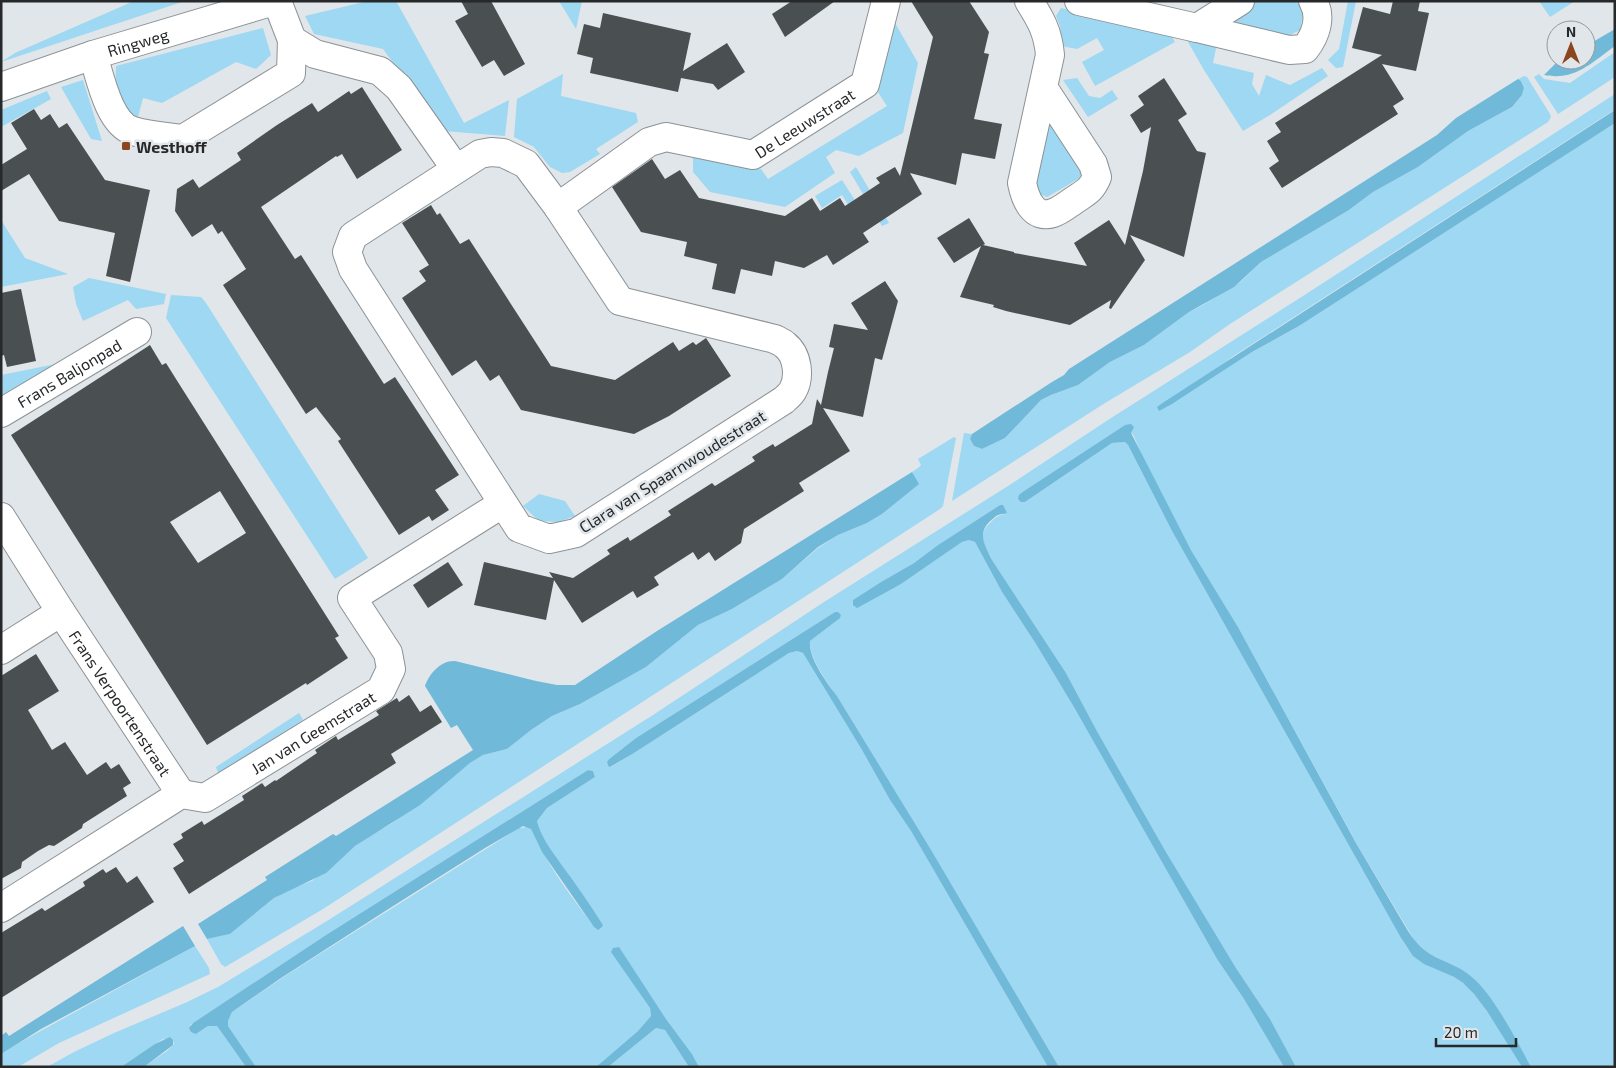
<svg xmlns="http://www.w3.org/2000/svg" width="1616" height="1068" viewBox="0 0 1616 1068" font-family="'Exo 2',sans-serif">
<rect width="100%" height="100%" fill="#e0e6e9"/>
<g fill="#9ed8f2">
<path d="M134,1H185L1,62L15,53Z"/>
<path d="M368,1H396L464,123L509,100L505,136L444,131L383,49L314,34L305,16Z"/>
<path d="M559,1H582L576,29Z"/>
<path d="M1255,1H1297L1303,14L1300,30L1288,36L1225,21Z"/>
<path d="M1348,1H1356L1343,67L1336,68L1328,60L1339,49Z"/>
<path d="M1539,1H1575L1550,17Z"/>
<path d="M1061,8L1169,32L1175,42L1095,86L1082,62L1104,50L1097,38L1077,49L1061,46L1060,26L1056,16Z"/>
<path d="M891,16L918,63L903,133L859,156L836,150L826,157L835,173L785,207L710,192L693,172V152L761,169L768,179L887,106L874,86Z"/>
<path d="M263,28L271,55L256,69L236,62L162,103L143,98L138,117L129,113L115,95L116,66Z"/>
<path d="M1184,35L1217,43L1213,63L1254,73L1252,84L1259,96L1266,75L1290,85L1322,68L1328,76L1270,115L1243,131L1204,70Z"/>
<path d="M1615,52V77L1558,114L1534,77L1539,74L1544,79L1570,83Z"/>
<path d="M563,74L561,96L636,113L638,122L596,149L600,154L570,172L562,173L550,167L534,147L514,137L517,99Z"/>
<path d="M1524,76L1527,77L1550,114L1551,117L1548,122L1230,324L1190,352L1105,403L952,501L964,433L972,434L970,439L974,446L982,449L1005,438L1041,400L1051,395L1078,385L1110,362L1144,345L1189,312L1203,305L1240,282L1261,262L1349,210L1373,192L1418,167L1468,131L1512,107L1522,95L1524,88L1521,81L1518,79Z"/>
<path d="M1077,78L1089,96L1100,98L1112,90L1118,99L1088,117L1063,80Z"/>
<path d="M83,80L102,141L91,139L61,87Z"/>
<path d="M47,91L51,99L1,127V110Z"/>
<path d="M1615,94L1614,110L1232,357L1172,404L1252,352L1299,326L1615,123V1067H1531C1517,1043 1492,993 1472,977C1454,963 1432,959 1416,943L1358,846L1238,627L1191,550L1144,461L1134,436L1125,425L1024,491L1021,502H1025L1112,443L1125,442L1128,445L1172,531L1401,938C1407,948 1413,957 1424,963C1437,971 1453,974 1465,985C1489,1007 1504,1039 1522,1067H1296L1270,1019L1236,968L1166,852L1098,733L1066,673L992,560C985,545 976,535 991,522C996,517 997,516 1004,514L1000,505L938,545L914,563L881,582L853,600L862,605L880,594L901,584L962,542L969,540L975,542L1002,592L1036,644L1075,709L1217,959L1244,999L1284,1067H1059L930,848L837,696C827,682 809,658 810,641L832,624L841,615L835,612L636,738L608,760L607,762L608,766L611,767L634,753L789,653L797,651L803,653L862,750L890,800L911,831L1048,1067H699L692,1054L666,1019L618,947L612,952L650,1008L651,1016L638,1031L596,1067H256L228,1026V1021L232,1012L288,974L519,828L528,827L531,829C547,865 572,898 596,929L603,925C590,904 576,884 561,864C552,851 541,837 537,821L547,808L595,777L593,771L588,770L326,935L190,1025L196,1034L208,1026H217L246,1067H144L167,1051L174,1044L173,1040L163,1039L121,1067H47L74,1052L114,1033L185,1003L218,987L327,921L653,715L824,602L1008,486L1108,420L1303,296Z"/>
<path d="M1049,112L1083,165L1080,178L1047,197L1040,194L1035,189Z"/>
<path d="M856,167L889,223L882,226L850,172Z"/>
<path d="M842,180L872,227L865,231L842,195L822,208L815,196Z"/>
<path d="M1,220L25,258L68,274L1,287Z"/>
<path d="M89,278L166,294L164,304L136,309L128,300L83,321L76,304L73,287Z"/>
<path d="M171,295L201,297L206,303L368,558L335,579L166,318Z"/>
<path d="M56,364L1,397V375Z"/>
<path d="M954,437L956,438L943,506L940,509L323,909L225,967L221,964L207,939L230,934L274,898L295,887L312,881L355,846L373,834L391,824L470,763L483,755L507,749L531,730L552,716L580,704L646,667L698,625L732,609L782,579L818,548L838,535L867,523L882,514L918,484L912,472L918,468L921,465L918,459Z"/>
<path d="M539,494L565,501L575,516L558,522L539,521L523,506Z"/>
<path d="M299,713L303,720L218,773L216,767Z"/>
<path d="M195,946L209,968L210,974L59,1043L18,1067H1V1054L17,1044Z"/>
<path d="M656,1028L665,1030L689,1067H608Z"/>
</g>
<g fill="#70b9d9">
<path d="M1615,29V46C1591,63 1575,81 1544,75L1559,60H1586V46Z"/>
<path d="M1518,79L1521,81L1524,88L1522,95L1512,107L1468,131L1418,167L1373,192L1349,210L1261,262L1234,287L1189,312L1144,345L1110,362L1078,385L1051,395L1041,400L1005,438L982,449L974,446L970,439L972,434L1052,382L1064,375L1069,369L1437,135L1456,118Z"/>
<path d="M1615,110V123L1581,145L1299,326L1252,352L1172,404L1159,411L1157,407L1161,404Z"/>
<path d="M1131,424L1134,427L1131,433L1191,550L1238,627L1356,843L1408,931C1428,963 1448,957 1472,977C1493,994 1518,1043 1531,1067H1522L1487,1011L1474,994L1463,983L1454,977L1424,964L1413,956L1401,938L1172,531L1128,445L1125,442L1112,443L1025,502H1021L1018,499L1019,495L1024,491L1125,425Z"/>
<path d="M912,472L919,484L882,514L867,523L838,535L818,547L782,579L732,609L698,625L646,667L580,704L552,716L531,730L507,749L483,755L470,763L420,805L355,846L326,873L274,898L230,934L207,939L198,924L267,880L265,877L333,834L336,836L473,750L457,725L451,728L425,686C429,674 441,660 455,661L536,681L557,685H575L657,631Z"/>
<path d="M1000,505H1003L1007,513C1003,514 998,514 995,517C976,531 983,542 992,560L1066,673L1098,733L1166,852L1236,968L1270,1019L1296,1067H1284L1244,999L1217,959L1075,709L1036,644L1002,592L975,542L969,540L962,542L901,584L857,608L853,605V600L881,582L914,563L938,545Z"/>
<path d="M835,612H838L841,615L840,618L810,641C808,658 827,683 837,696L930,848L1059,1067H1048L911,831L890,800L862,750L803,653L797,651L789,653L634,753L610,767L608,766L607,762L608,760L636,738Z"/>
<path d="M588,770L593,771L595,777L547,808L537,821C541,837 552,851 561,864C576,884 590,904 603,925L602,927L598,930L594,927L542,852L531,829L523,826L485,848L390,908L281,978L232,1012L228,1021V1026L256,1067H246L217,1026H208L196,1034L191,1032L189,1028L193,1023L326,935Z"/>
<path d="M183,926L195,946L41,1029L1,1054V1036L6,1032L9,1036Z"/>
<path d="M619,947L666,1019L692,1054L699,1067H689L665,1030L656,1028L608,1067H596L638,1031L651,1016L650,1008L611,952L613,948Z"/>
<path d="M170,1037L173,1040V1045L144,1067H121L155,1044Z"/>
</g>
<g fill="#4a4f52" fill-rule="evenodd">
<path d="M461,1H491L525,64L504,76L494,60L482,67L455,21L468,14Z"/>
<path d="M792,1H835L785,37L772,14Z"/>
<path d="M911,1H969L989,32L984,53L989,54L974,119L1002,124L995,159L962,153L956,185L910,173L922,194L863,233L869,242L833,265L827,255L804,268L775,261L772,276L741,269L735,294L712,289L717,264L684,256L687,242L641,232L612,187L652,159L665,179L680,170L699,198L785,216L812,198L820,211L840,198L845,206L880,183L876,178L895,167L900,176L933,37Z"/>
<path d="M1393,1H1420L1418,11L1429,13L1416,71L1382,64L1404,99L1393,106L1398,114L1282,188L1269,168L1279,161L1267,141L1281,132L1275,123L1382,55L1352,48L1363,7L1390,14Z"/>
<path d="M603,13L691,33L683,71L727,43L745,72L718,90L713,84L681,78L678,92L590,73L593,58L577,54L584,24L600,28Z"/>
<path d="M1164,78L1187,114L1178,120L1197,151L1206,153L1184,257L1130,235L1145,260L1111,309L1109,308L1111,300L1070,325L1006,311L993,307L994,305L960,297L981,246L954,263L937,238L969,218L985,244L983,245L1014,252V253L1087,266L1074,243L1109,220L1125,245L1143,171L1151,127L1141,133L1130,115L1144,105L1138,96Z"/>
<path d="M362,87L402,150L357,179L342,154L337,157L336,156L261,207L295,259L301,255L384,384L395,377L459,475L435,490L449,510L432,521L429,516L399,535L338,441L341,439L316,407L306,414L223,285L246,269L222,231L218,234L212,224L192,237L175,211L177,189L193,179L199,188L241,160L237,153L277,125L312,103L318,112L349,91L351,94Z"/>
<path d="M34,109L41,120L50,114L59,128L67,123L105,180L150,190L130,282L106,276L115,233L59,221L29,174L1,191V165L27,149L11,123Z"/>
<path d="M431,205L437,215L440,213L460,244L469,239L551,366L615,380L673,342L679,351L693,342L696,345L706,338L731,376L669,416L634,434L521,410L499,375L490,381L476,360L452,376L402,298L426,281L419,271L429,265L402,223Z"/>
<path d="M885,281L898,301L882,360L875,358L863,417L823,408L850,451L799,483L804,491L744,529L741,543L715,561L709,552L698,560L693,552L654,577L659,585L637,598L633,591L582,623L554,580L546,620L474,605L484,562L553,578L549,572L573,578L610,554L607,550L628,537L630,541L671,515L668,511L712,483L715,486L755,461L752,457L763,450L773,444L775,447L812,424L817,399L821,405L828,372L834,348L829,347L834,324L868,330L851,303Z"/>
<path d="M21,289L36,361L7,367L4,355L1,356V293Z"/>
<path d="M150,345L162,365L166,363L176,379L339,636L335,638L348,658L307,685L306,683L207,745L11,435ZM220,491L246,533L198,563L170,522Z"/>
<path d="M448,562L463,585L428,608L413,585Z"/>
<path d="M36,654L59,691L28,710L52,750L65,742L87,775L106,762L111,769L119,764L131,783L123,788L127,796L83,824L82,828L54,846L49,845L38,851L22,862L21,868L1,879V676Z"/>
<path d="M409,695L420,712L431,705L442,722L391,754L396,763L189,894L173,868L184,861L173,844L183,838L181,834L202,821L204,825L244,800L242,796L262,783L265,787L275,780L276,781L317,753L315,750L336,736L338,740L379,715L376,711L392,701L397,698L399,702Z"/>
<path d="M116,867L127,883L137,876L154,902L1,998V933L42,908L45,911L85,886L83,882L103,869L106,873Z"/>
</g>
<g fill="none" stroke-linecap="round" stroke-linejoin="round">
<defs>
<g id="minor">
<path d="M1029,1C1041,20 1048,32 1050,55L1022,183C1025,198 1033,220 1053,213C1060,211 1067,205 1073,201C1086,192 1091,191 1097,177L1093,164L1044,89"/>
<path d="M1079,1L1197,28"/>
<path d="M1240,1L1197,28L1289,50L1305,49C1316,35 1322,17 1313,1"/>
<path d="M292,40L315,54L380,71L399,88L456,169"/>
<path d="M93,55C100,77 109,124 133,131C149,136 167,137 183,139L291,73L292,40L277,1"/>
<path id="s1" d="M1,87L93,55L274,1"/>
<path d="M491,152L503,153L526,164L558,207L620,301L775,339C778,341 782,342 785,345C798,355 800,377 793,390C791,394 787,397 784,400L576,533L549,539L519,528L353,269L347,252L353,236L480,154Z"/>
<path id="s2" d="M558,207L649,142L666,137L753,155L865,84L886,1"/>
<path id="s3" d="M1,413L137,332"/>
<path id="s4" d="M1,517L61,612L181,794"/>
<path d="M1,650L61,612"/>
<path id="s5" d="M1,908L181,794L205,798L381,690L391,669L388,653L352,598L502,504"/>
</g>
</defs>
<use href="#minor" stroke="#8c9295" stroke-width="30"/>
<use href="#minor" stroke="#fff" stroke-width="28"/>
</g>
<rect fill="#8c461f" stroke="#e0e6e9" stroke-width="2" x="121" y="141" width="10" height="10" rx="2.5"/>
<g text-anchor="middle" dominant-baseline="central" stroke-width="5" stroke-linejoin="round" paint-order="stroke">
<g font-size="16" fill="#26282a" stroke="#e0e6e9">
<text stroke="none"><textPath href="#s1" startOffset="144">Ringweg</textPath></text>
<text stroke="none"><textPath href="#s2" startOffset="279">De Leeuwstraat</textPath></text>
<text stroke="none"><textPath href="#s3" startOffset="79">Frans Baljonpad</textPath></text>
<text transform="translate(672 471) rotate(-32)">Clara van Spaarnwoudestraat</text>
<text stroke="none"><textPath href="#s4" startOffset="221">Frans Verpoortenstraat</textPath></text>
<text stroke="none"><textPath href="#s5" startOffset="364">Jan van Geemstraat</textPath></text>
</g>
<g font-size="16" font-weight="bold" fill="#26282a" stroke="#e0e6e9" text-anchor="start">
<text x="136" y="146">Westhoff</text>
</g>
</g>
<rect width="1616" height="1068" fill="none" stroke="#26282a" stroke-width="5"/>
<g transform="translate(1571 45)"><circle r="24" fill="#e0e6e9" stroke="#969a9d"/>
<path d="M0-4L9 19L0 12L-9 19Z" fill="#8c461f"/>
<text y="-8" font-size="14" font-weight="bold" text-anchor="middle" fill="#26282a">N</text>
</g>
<path d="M1436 1038v8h80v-8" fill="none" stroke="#26282a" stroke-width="2.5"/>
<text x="1444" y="1038" font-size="15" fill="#26282a" stroke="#e0e6e9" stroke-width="4" paint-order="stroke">20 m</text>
</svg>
